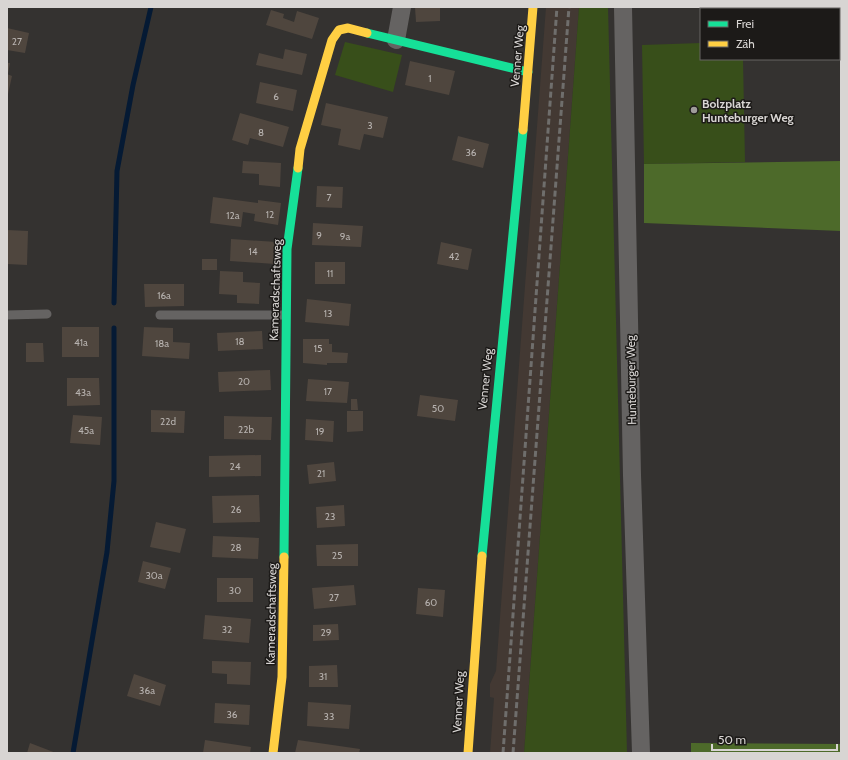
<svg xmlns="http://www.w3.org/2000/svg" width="848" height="760" viewBox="0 0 848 760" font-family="Cabin,sans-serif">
<rect width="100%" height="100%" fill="#343230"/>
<path fill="#433933" d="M546,7H579L524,753H490L494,698L490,697V684L496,671Z"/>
<g fill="#384f1a">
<path d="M579,7H608L627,753H524Z"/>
<path d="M345,42L402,55L393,92L335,75Z"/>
<path d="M701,43V59H743L745,162L644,164L642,45Z"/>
</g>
<g fill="#4d6a2a">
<path d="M841,161V231L644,223V164Z"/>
<path d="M691,743L841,744V753H691Z"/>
</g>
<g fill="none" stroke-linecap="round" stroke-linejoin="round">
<g stroke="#051a34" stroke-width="5">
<path d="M114,303L117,171L133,85L151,7"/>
<path d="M73,753L107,552L114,481V328"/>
</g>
</g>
<g fill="#4f463e">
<path d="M415,7H440V21L416,22Z"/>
<path d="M271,10L284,14L283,18L294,22L297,11L319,18L312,39L266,25Z"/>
<path d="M7,28L29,33L25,53L7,50Z"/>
<path d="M285,49L307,54L302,75L256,65L259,53L283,59Z"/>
<path d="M410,61L455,71L449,95L405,85Z"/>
<path d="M7,63H10L8,74H7Z"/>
<path d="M7,74L12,76L8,94H7Z"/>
<path d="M260,82L297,90L293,111L256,103Z"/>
<path d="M326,103L388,117L383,138L364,134L360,150L338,145L341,129L321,125Z"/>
<path d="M240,113L289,127L283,147L250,138L248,145L232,140Z"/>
<path d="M458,136L489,144L483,168L452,160Z"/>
<path d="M243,161L281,163L280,187L259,185V174L242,173Z"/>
<path d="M317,186L343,187L342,208L316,207Z"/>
<path d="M213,197L258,203V200L281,203L278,225L254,221L255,214L243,212L241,227L210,223Z"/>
<path d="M313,223L363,226L361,247L312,245Z"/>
<path d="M7,230L28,231L27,265L7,264Z"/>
<path d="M231,239L277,242L275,264L230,261Z"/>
<path d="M441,242L472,249L468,270L437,264Z"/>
<rect x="202" y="259" width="15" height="11"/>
<rect x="315" y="262" width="30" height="22"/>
<path d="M220,271L243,272V282L260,283L259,304L237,303V295L219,294Z"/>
<path d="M144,284H184V306L145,307Z"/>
<path d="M307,299L351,304L349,326L305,322Z"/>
<rect x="62" y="327" width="37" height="30"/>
<path d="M144,327L173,328V342L190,343L189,359L142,356Z"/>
<path d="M262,331L263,349L218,351L217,333Z"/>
<path d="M303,339H329V344H332V352L348,353L347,363H327V365L303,363Z"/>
<path d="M26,343H43L44,362H26Z"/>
<path d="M270,370L271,390L219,392L218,372Z"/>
<path d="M67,378H99L100,405L67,406Z"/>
<path d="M308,379L349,382L347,403L306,401Z"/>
<path d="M420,395L458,400L455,421L417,416Z"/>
<path d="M351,399H357L358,410H351Z"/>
<path d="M151,410L185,411L184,433L151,432Z"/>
<path d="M347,411H363V431L347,432Z"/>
<path d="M73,415L102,417L100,445L70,443Z"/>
<path d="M224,416L272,417L271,440L224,439Z"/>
<path d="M306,419L334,421L333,442L305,440Z"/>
<path d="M261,455V476L209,477V456Z"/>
<path d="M334,462L336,481L309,484L307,465Z"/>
<path d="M259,495L260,522L213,523L212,496Z"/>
<path d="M344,505L345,526L317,528L316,507Z"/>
<path d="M156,522L186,529L180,553L150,547Z"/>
<path d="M213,536L259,538L258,559L212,557Z"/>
<path d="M358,544V566H317L316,545Z"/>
<path d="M143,561L171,568L165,589L138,582Z"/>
<rect x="217" y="578" width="36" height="24"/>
<path d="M354,585L356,605L314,609L312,588Z"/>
<path d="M418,588L445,590L443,617L416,614Z"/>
<path d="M205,615L251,619L249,643L203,639Z"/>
<path d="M338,624L339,640L313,641V625Z"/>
<path d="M212,661L251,662L250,685L227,684V674L212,673Z"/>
<path d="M337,665L338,687H309V666Z"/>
<path d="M134,674L166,685L160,706L127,696Z"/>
<path d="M308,702L351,705L349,729L307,726Z"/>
<path d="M215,703L250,705L249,725L214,723Z"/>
<path d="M205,740L251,747L250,753H203Z"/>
<path d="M298,740L360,749L359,753H295Z"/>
<path d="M30,743L56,753H27Z"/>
</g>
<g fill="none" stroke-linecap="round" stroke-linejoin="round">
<g stroke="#656362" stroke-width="9">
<path d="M7,315L47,314"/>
<path d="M160,315H285"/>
</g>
<g stroke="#656362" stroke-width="18">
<path d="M623,7L632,475L641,753"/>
<path d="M396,40L402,7"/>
</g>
<g stroke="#16e098" stroke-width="9">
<path d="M367,33L528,72"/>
<path d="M482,556L523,130"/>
<path d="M284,557L287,249L298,168"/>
</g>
<g stroke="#ffcf43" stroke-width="9">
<path d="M523,130L533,7"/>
<path d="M298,168L300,149L332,40L339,30L348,28L367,33"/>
<path d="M273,753L282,677L284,557"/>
<path d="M468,753L482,556"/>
</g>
<g stroke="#6f6e6c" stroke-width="3" stroke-dasharray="6 3" stroke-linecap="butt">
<path d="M503,753L557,7"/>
<path d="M513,753L569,7"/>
</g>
</g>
<circle fill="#9f9c9a" stroke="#1c1a18" stroke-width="1.5" cx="694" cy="110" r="4"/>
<g text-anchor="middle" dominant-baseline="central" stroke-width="3" stroke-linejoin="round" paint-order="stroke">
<g font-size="10" fill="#b6b1ae">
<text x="17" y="41">27</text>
<text x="430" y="78">1</text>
<text x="276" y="96">6</text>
<text x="370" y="125">3</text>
<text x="261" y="132">8</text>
<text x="471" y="152">36</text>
<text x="329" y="197">7</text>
<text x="270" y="214">12</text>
<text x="233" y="215">12a</text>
<text x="319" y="235">9</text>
<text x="345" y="236">9a</text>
<text x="253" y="251">14</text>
<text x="454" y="256">42</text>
<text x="330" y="273">11</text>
<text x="164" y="295">16a</text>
<text x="328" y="313">13</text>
<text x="240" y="341">18</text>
<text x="81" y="342">41a</text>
<text x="162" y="343">18a</text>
<text x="318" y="348">15</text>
<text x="244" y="381">20</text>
<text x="328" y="391">17</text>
<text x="83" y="392">43a</text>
<text x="438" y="408">50</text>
<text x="168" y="421">22d</text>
<text x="246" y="429">22b</text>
<text x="86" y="430">45a</text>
<text x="320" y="431">19</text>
<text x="235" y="466">24</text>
<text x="321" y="473">21</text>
<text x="236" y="509">26</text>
<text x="330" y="516">23</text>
<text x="236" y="547">28</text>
<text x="337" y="555">25</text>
<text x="154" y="575">30a</text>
<text x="235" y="590">30</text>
<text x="334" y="597">27</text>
<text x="431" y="602">60</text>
<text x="227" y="629">32</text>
<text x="326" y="632">29</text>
<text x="323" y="676">31</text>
<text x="147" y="690">36a</text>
<text x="232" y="714">36</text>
<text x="329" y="716">33</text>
</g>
<g font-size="12" fill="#d8d5d3" stroke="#1c1a18">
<text transform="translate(517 56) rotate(-85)">Venner Weg</text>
<text transform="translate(275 290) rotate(-88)">Kameradschaftsweg</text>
<text transform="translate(485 379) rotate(-84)">Venner Weg</text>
<text transform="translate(631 380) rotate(-91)">Hunteburger Weg</text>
<text transform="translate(271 614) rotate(-89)">Kameradschaftsweg</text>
<text transform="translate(458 702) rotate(-87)">Venner Weg</text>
</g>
<g font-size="12" font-weight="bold" fill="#d8d5d3" stroke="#1c1a18" text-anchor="start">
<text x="702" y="103">Bolzplatz<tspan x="702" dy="14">Hunteburger Weg</tspan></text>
</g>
</g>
<rect width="848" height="760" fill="none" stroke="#d8d5d3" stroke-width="16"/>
<rect x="700" y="8" width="140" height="52" fill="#1c1a18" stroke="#676563"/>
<rect x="708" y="21" width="20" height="6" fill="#16e098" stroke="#676563"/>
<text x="736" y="28" font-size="12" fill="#d8d5d3">Frei</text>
<rect x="708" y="41" width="20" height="6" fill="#ffcf43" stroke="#676563"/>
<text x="736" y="48" font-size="12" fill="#d8d5d3">Zäh</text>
<path d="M712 744v6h125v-6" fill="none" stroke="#d8d5d3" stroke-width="2"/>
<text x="718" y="744" font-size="12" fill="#d8d5d3" stroke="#1c1a18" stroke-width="3" paint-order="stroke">50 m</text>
</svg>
